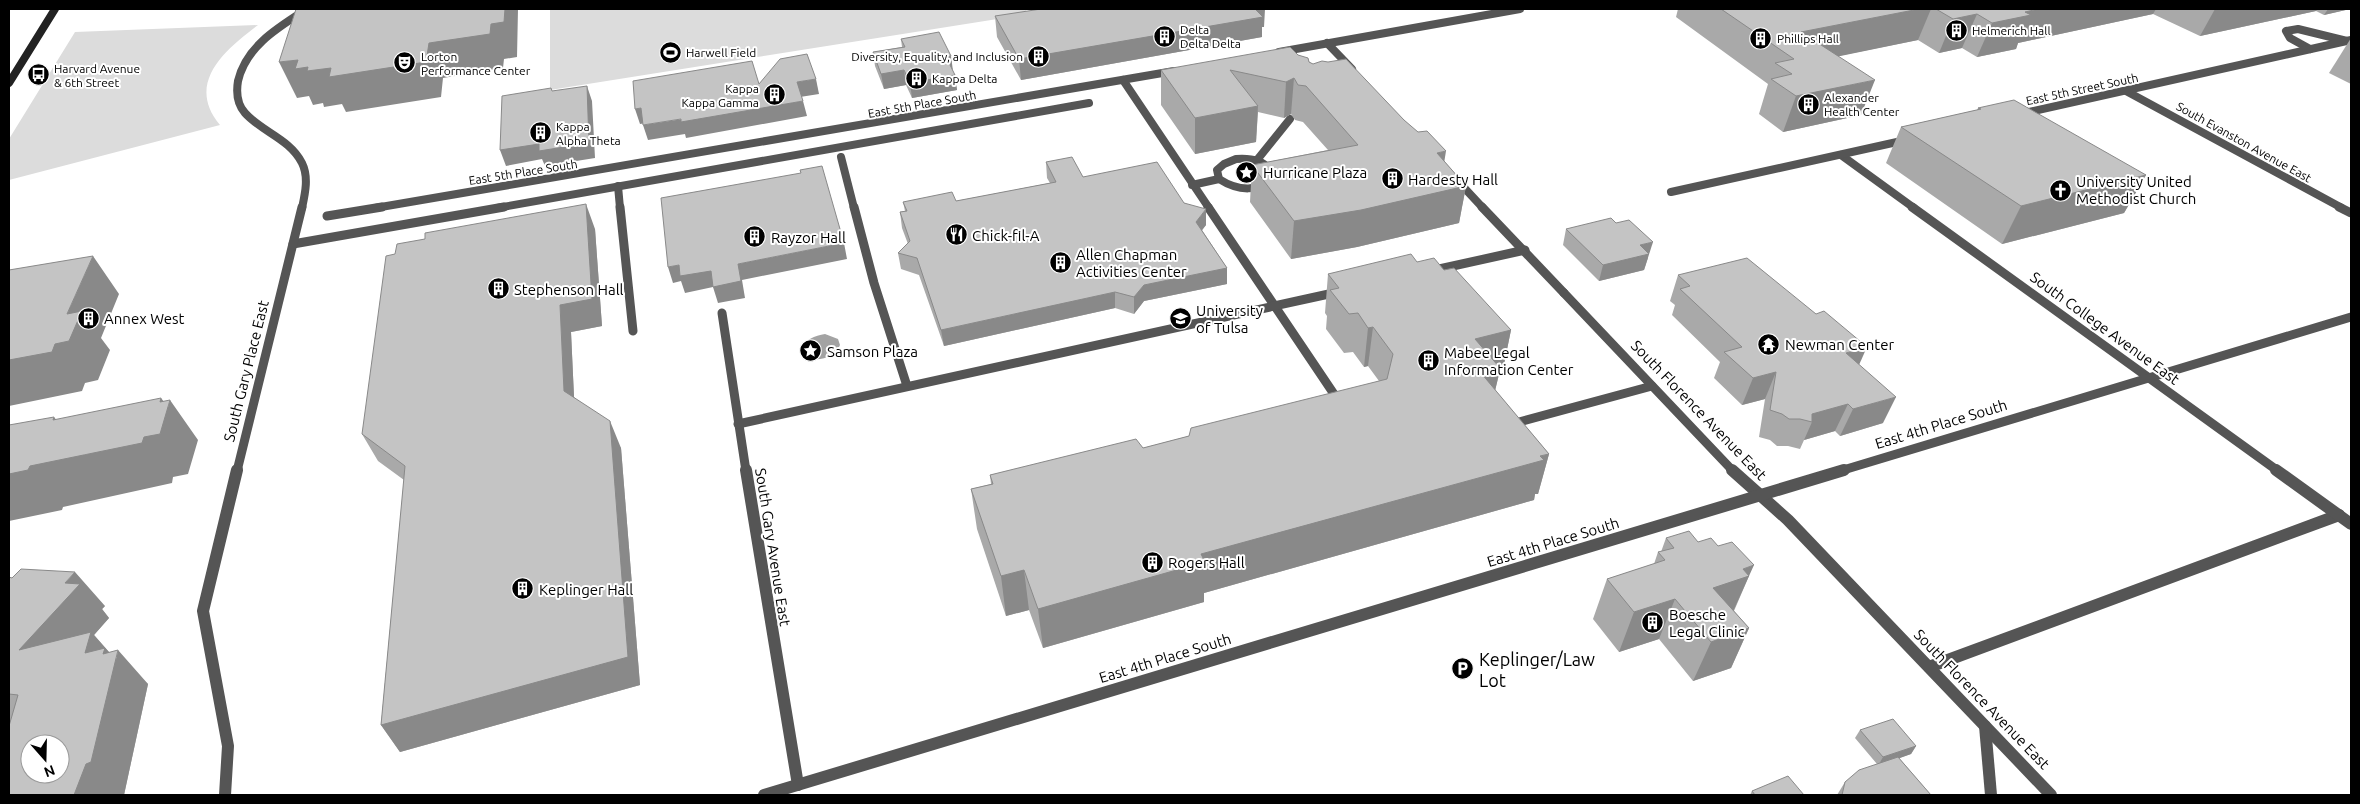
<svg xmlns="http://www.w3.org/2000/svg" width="2360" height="804" viewBox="0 0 2360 804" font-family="Ubuntu,sans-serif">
<rect width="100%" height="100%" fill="#fff"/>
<g fill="#dcdcdc">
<path d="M550,9H1025L1029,14L550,90Z"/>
<path d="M258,25C225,50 185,83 220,125L9,180V139L75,32Z"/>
</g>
<path fill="#a3a3a3" d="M825,334L838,339L840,345C835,359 808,366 801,350C804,339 815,336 825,334Z"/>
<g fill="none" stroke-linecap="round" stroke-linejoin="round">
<path stroke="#555" stroke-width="8" d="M2310,49L2290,38L2286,31L2298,29L2347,41"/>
<path stroke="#555" stroke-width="9" d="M1508,425L1652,386"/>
<path stroke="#555" stroke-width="12" d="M1929,667L2339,515"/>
<g stroke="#555" stroke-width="8">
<path d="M1327,43L1352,69"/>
<path d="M1279,52L1520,9"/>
<path d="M1123,80L1209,208"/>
<path d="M841,157L854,208"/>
<path d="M1236,159C1249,158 1265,160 1272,173C1262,195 1236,190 1219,179L1217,170L1224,164Z"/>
<path d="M1257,160L1290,119"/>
<path d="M1456,179L1483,208"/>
<path d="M1192,185L1219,179"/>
<path d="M618,186L620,208"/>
<path d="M375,208L1174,71"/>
</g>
<g stroke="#555" stroke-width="9">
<path d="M620,207L633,331"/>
<path d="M854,207L874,283L907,386"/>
<path d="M1208,207L1340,403"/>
<path d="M1482,207L1564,293"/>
<path d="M327,216L382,207"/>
<path d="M1430,271L1525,250"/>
<path d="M722,313L746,471"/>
<path d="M738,424L1338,292"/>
</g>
<path stroke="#555" stroke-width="12" d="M746,470L798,785"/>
<g stroke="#555" stroke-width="8">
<path d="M2126,91L2342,208"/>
<path d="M2020,114L2351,40"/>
<path d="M1841,155L1914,208"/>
<path d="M1671,192L1906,140"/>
<path d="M302,208C305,194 309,177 302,163C290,139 262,132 245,113C237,104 236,93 238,81C246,46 279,27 307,9"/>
<path d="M497,208L1089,103"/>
</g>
<g stroke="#555" stroke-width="9">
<path d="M1912,207L2278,471"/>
<path d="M2339,207L2351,213"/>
<path d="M293,244L504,207"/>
<path d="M1564,293L1733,471"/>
<path d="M237,471L302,207"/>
<path d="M1840,471L2351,317"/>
</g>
<g stroke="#555" stroke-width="12">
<path d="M1732,470L1788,520L2051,795"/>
<path d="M2276,470L2351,524"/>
<path d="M1985,726L1991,795"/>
<path d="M225,795L228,746L203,611L237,470"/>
<path d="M764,795L1844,470"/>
</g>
<path stroke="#222" stroke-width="8" d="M9,83L55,9"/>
</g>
<g fill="#a9a9a9">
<path d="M1678,9H2350L2324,15L2316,11L2200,36L2153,14L2018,43L2016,49L1977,57L1962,48L1939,53L1918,40L1838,56L1861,115L1783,132L1759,114L1768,84L1676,17Z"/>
<path d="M995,16L1264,27H1262V37L1021,80L997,37Z"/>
<path d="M2351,38V84L2329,73Z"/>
<path d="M901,39L951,56L952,69L957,90L912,98L906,85L884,89L875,66L873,52L902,47Z"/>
<path d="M1298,55L1404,120L1444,161L1466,186L1459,223L1357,247L1291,259L1250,202L1252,165L1328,150L1303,122L1295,120L1291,114L1284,118L1258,112L1256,142L1195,154L1161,105V70Z"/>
<path d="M1978,108L2146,175L2124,213L2002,244L1886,163L1901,127L1977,110Z"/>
<path d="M1046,162L1083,177L1184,203L1206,225L1202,230L1227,268V284L1144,301L1134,314L1115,308L944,346L919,275L901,269L898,253L908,244L902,228L900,212L905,211L903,202L956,201L1050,183L1047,178Z"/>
<path d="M595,229L602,326L571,332L574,397L621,448L640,685L400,752L381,725L404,480L378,461L362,434Z"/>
<path d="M1566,229L1648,258L1644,270L1599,281L1563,245Z"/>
<path d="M1417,262L1444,270L1511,330L1503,369L1500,370L1495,390L1549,454L1538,494H1535L1534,500L1204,593V602L1043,648L1029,610L1006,616L977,529L971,489L991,484L990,475L1143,448L1189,436L1379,381L1368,366L1364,367L1353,352L1344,353L1326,329L1327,316L1325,313L1328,274Z"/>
<path d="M1678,275L1859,365L1883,423L1840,436L1835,431L1804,440L1800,449L1788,446H1777L1770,440L1759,437L1765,399L1742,405L1714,378L1720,362L1672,315L1675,305L1670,301Z"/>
<path d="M1666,538L1698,542L1749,576L1734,611L1749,628L1731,668L1693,681L1659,639L1619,652L1593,619L1607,579L1654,564L1658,552H1661Z"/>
<path d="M9,577L12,578L105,606L102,609L109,618L94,635L109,652L148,684L124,795H9Z"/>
<path d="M1860,730L1916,746L1911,754L1899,758L1931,795H1837L1845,782L1877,764L1855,738Z"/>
<path d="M1752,791L1804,795H1750Z"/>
</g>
<g fill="#898989">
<path d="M505,9H518L517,57L504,59L503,68L443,78L441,97L346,112L342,104L324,107L323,103L313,105L309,96L297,98L279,62L429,43L491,24Z"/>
<path d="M1255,9H1265L1264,27H1262V37L1021,80L1019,59Z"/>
<path d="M1919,9H1931L1918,40L1792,66L1801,32Z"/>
<path d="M2038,9H2156L2153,14L2018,43L2016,49L1977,57L1992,23L2025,12Z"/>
<path d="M2215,9H2318L2316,11L2200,36Z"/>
<path d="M2328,9H2350L2324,15Z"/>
<path d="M1977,14L1962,48L1939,53L1953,19Z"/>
<path d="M951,56L953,71L946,57Z"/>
<path d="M904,70L906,85L884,89L881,74Z"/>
<path d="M955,75L957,90L912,98L910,83Z"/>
<path d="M1294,78L1291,114L1284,118L1286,82Z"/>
<path d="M816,79L819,94L800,97L797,82Z"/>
<path d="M1875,80L1861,115L1783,132L1796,96Z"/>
<path d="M587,86L592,101L595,158L545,166L542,159L506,166L500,150Z"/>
<path d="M803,101L807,116L686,138L685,134L648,140L643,125Z"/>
<path d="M1258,106L1256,142L1195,154V118Z"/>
<path d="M641,108L646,123L640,124L635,109Z"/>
<path d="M1446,151L1440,188L1437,153Z"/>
<path d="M2146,175L2124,213L2002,244L2021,206Z"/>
<path d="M1466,186L1459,223L1357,247L1291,259L1294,221Z"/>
<path d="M586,204L595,229L602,326L571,332L575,418L564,391L560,305Z"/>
<path d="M1206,209V225L1196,238V222Z"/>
<path d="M1653,242L1644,270L1599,281L1603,265L1640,245Z"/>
<path d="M844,243L847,259L742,280L745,298L718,303L713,287L685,293L681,281L673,283L668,267L679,265L738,264Z"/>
<path d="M93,256L119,294L101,338L110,350L98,380L85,383L82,391L9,406V360L67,314Z"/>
<path d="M1227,268V284L1144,301L1134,314V297L1144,285Z"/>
<path d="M1115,292V308L944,346L941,330Z"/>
<path d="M1373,327L1368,366L1364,367L1368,328Z"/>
<path d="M1511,330L1503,369L1500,370L1491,408L1473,413L1475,339Z"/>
<path d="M1867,347L1855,374L1846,353Z"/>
<path d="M1776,372L1765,399L1742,405L1753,378Z"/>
<path d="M1896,397L1883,423L1840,436L1853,409Z"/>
<path d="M161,398L168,407L170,400L198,440L188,474L173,477L172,483L63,507L62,510L9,521V474L53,420L54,417L84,455L144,437Z"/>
<path d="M1848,404L1835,431L1804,440L1812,422V414Z"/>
<path d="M610,421L621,448L640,685L400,752L381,725Z"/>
<path d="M1549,454L1538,494H1535L1534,500L1204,593V602L1043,648L1038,609L1201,554Z"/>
<path d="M1754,565L1749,576L1731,616L1713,588L1743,569Z"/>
<path d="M1024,570L1029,610L1006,616L1001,576Z"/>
<path d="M75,572L105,606L102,609L109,618L94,635L116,660L118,650L148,684L124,795H74L19,650L65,583Z"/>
<path d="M1675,599L1659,639L1619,652L1634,612Z"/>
<path d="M1749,628L1731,668L1693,681L1711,642Z"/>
<path d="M1916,746L1911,754L1878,766L1883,757Z"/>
</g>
<g fill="#c4c4c4" stroke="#898989" fill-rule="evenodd">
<path d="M296,9H505L504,22L491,24L490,34L429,43L426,62L329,77L331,68L307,71L308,67L295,69L298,60L279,62Z"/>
<path d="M1041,9H1255L1263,17L1019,59L995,16Z"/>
<path d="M1721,9H1919L1801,32L1875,80L1796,96L1771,79L1792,74L1775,63L1794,59Z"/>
<path d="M1936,9H2038L2025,12L2031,15L1992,23L1977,14L1953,19Z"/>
<path d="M939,32L951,56L946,57L955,75L910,83L904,70L881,74L873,52L905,47L901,39Z"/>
<path d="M1290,47L1298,55L1308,58L1309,62L1313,64L1322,61L1328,62L1346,59L1404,120L1418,132L1427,131L1446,151L1437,153L1466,186L1361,210L1294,221L1252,165L1358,145L1306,86L1298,85L1294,78L1286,82L1230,70L1258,106L1195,118L1161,70Z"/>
<path d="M807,54L816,79L797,82L803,101L681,122V119L643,125L641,108L635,109L633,81L752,61L759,84L780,59Z"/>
<path d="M587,86L589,143L539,151V144L500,150L502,96L551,88L552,91Z"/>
<path d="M2014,100L2146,175L2021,206L1901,127L1981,109L1978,108Z"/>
<path d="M1072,157L1083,177L1157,162L1184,203L1206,209L1196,222L1227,268L1144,285L1134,297L1115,292L941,330L917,258L898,253L910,241L900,212L907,211L903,202L952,192L956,201L1056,182L1046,162Z"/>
<path d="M822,166L844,243L738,264L741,281L713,287L711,271L680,276L679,265L668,267L661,198L801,173L800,170Z"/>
<path d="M586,204L592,299L560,305L564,391L610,421L628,657L381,725L405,466L362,434L386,256L395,254L397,244L425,239V233Z"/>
<path d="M1611,218L1616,223L1629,220L1653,242L1640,245L1649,254L1603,265L1566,229Z"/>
<path d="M1411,254L1417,262L1434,258L1444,270L1454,268L1511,330L1475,339L1500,368L1481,373L1549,454L1540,456L1544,460L1201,554L1205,562L1038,609L1024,570L1001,576L971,489L993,484L990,475L1136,439L1143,448L1189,436L1191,428L1387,379L1393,354L1373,327L1368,328L1358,313L1349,314L1330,290L1339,288L1328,274Z"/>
<path d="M93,256L67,314L82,311L69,341L55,344L52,352L9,360V270Z"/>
<path d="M1747,258L1816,314L1824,311L1867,347L1846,353L1896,397L1853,409L1848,404L1812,414V422L1800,419H1789L1782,414L1770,410L1776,372L1753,378L1724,352L1742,347L1680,289L1690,286L1678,275Z"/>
<path d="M161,398L160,402L170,400L160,434L144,437L142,443L30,466L28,470L9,474V425L54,417L53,420Z"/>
<path d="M1689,531L1698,542L1711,538L1718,546L1732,542L1754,565L1743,569L1749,576L1713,588L1749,628L1711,642L1675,599L1634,612L1607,579L1665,560L1658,552L1674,548L1666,538Z"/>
<path d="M21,569L75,572L65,583L80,584L19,650L91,632L85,653L105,648L103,654L118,650L91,762L86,764L74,795H9V726L18,695L9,694V577L12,578ZM30,744H60V774H30Z"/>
<path d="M1893,719L1916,746L1883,757L1860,730Z"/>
<path d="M1898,757L1931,795H1842L1845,782L1859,770Z"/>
<path d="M1788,776L1804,795H1755L1752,791Z"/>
</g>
<defs>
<symbol id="building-disc" viewBox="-11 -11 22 22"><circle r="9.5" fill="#000" stroke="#fff"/><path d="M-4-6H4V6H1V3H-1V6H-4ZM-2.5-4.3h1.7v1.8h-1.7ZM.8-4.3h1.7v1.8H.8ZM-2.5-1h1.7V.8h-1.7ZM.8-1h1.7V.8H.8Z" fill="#fff"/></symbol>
<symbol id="stadium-disc" viewBox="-11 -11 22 22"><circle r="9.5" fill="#000" stroke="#fff"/><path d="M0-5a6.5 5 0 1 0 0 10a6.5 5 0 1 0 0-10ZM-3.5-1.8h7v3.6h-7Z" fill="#fff"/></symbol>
<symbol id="theatre-disc" viewBox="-11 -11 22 22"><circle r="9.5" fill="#000" stroke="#fff"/><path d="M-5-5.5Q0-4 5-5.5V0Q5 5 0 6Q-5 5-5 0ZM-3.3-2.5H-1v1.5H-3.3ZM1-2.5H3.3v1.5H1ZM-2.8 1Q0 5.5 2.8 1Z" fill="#fff"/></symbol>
<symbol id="bus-disc" viewBox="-11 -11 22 22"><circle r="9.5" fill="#000" stroke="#fff"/><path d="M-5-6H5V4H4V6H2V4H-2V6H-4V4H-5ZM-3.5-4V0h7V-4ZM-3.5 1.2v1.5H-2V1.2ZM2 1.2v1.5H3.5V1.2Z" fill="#fff"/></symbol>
<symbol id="sight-disc" viewBox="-11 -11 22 22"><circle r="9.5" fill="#000" stroke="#fff"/><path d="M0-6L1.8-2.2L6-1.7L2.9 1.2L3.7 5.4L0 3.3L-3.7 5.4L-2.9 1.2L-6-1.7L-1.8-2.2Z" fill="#fff"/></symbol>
<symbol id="church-disc" viewBox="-11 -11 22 22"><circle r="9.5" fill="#000" stroke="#fff"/><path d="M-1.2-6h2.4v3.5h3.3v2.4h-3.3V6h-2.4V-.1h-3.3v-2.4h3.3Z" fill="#fff"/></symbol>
<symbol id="restaurant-disc" viewBox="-11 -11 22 22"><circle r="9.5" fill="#000" stroke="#fff"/><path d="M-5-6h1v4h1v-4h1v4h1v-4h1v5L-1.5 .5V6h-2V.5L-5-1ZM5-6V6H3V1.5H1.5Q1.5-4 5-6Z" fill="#fff"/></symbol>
<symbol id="university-disc" viewBox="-11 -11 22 22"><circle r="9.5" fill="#000" stroke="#fff"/><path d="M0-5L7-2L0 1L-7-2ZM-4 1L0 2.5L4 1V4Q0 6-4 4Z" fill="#fff"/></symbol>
<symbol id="temple-disc" viewBox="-11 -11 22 22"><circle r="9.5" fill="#000" stroke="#fff"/><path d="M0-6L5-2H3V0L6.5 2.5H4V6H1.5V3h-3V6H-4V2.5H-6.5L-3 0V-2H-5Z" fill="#fff"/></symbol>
<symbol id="parking-disc" viewBox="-11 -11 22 22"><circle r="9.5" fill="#000" stroke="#fff"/><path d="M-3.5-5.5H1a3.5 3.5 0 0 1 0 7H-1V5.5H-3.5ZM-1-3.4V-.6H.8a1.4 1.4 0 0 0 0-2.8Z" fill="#fff"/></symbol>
</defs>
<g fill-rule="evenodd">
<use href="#building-disc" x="1944" y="18" width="25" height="25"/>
<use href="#building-disc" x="1152" y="24" width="25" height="25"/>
<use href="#building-disc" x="1748" y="26" width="25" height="25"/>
<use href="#stadium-disc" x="658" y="40" width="25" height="25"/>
<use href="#building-disc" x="1026" y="44" width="25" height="25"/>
<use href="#theatre-disc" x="392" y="50" width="25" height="25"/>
<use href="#bus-disc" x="26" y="62" width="25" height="25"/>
<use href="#building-disc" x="904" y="66" width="25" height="25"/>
<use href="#building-disc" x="762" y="82" width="25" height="25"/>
<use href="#building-disc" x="1796" y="92" width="25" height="25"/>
<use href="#building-disc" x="528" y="120" width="25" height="25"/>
<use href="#sight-disc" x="1234" y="160" width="25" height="25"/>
<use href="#building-disc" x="1380" y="166" width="25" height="25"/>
<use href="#church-disc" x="2048" y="178" width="25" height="25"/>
<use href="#restaurant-disc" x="944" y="222" width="25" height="25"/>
<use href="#building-disc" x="742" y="224" width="25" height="25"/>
<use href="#building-disc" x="1048" y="250" width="25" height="25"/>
<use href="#building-disc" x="486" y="276" width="25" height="25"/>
<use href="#building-disc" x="76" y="306" width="25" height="25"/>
<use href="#university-disc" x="1168" y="306" width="25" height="25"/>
<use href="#temple-disc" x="1756" y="332" width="25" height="25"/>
<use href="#sight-disc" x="798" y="338" width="25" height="25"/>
<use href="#building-disc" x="1416" y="348" width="25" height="25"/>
<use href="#building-disc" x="1140" y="550" width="25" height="25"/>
<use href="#building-disc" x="510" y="576" width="25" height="25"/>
<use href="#building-disc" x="1640" y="610" width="25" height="25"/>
<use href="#parking-disc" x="1450" y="656" width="25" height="25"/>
</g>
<g text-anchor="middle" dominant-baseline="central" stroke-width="4" stroke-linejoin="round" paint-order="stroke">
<g font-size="12" fill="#000" stroke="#fff" text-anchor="start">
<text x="1180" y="29">Delta<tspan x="1180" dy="14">Delta Delta</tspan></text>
<text x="1972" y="30">Helmerich Hall</text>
<text x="1777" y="38">Phillips Hall</text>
<text x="686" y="52">Harwell Field</text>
<text x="421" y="56">Lorton<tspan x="421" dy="14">Performance Center</tspan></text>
<text x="1023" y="56" text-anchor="end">Diversity, Equality, and Inclusion</text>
<text x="54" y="68">Harvard Avenue<tspan x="54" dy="14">&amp; 6th Street</tspan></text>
<text x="932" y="78">Kappa Delta</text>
<text x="759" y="88" text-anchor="end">Kappa<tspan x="759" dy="14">Kappa Gamma</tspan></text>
<text x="1824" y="97">Alexander<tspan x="1824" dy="14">Health Center</tspan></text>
<text x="556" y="126">Kappa<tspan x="556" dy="14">Alpha Theta</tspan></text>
</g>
<g font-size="12" fill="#000" stroke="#fff">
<text transform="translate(2082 89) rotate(-12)">East 5th Street South</text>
<text transform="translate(922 104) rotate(-10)">East 5th Place South</text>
<text transform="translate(2244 142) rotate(29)">South Evanston Avenue East</text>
<text transform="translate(523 172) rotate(-9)">East 5th Place South</text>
</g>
<g font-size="15" fill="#000" stroke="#fff" text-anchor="start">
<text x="1263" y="172">Hurricane Plaza</text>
<text x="1408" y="179">Hardesty Hall</text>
<text x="2076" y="181">University United<tspan x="2076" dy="17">Methodist Church</tspan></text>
<text x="972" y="235">Chick-fil-A</text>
<text x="771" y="237">Rayzor Hall</text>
<text x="1076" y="254">Allen Chapman<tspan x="1076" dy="17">Activities Center</tspan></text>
<text x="514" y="289">Stephenson Hall</text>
<text x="1196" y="310">University<tspan x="1196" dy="17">of Tulsa</tspan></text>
<text x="104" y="318">Annex West</text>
<text x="1785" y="344">Newman Center</text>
<text x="827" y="351">Samson Plaza</text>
<text x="1444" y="352">Mabee Legal<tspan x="1444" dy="17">Information Center</tspan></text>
<text x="1168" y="562">Rogers Hall</text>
<text x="539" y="589">Keplinger Hall</text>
<text x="1669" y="614">Boesche<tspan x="1669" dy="17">Legal Clinic</tspan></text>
</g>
<g font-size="15" fill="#000" stroke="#fff">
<text transform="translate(2105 328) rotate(36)">South College Avenue East</text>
<text transform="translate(246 371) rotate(-76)">South Gary Place East</text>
<text transform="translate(1699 410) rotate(46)">South Florence Avenue East</text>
<text transform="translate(1941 424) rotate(-17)">East 4th Place South</text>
<text transform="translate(1553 542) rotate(-17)">East 4th Place South</text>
<text transform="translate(773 547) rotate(81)">South Gary Avenue East</text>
<text transform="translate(1165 658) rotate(-17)">East 4th Place South</text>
<text transform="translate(1982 699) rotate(46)">South Florence Avenue East</text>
</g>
<g font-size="18" fill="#000" stroke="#fff" text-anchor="start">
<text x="1479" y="659">Keplinger/Law<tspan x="1479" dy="21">Lot</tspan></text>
</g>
</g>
<rect width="2360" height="804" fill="none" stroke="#000000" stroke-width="20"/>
<g transform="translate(45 759) rotate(160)"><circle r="24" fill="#ffffff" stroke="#999999"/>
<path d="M0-4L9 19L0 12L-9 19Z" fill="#000000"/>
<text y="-8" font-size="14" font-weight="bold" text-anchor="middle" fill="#000000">N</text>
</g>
</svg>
